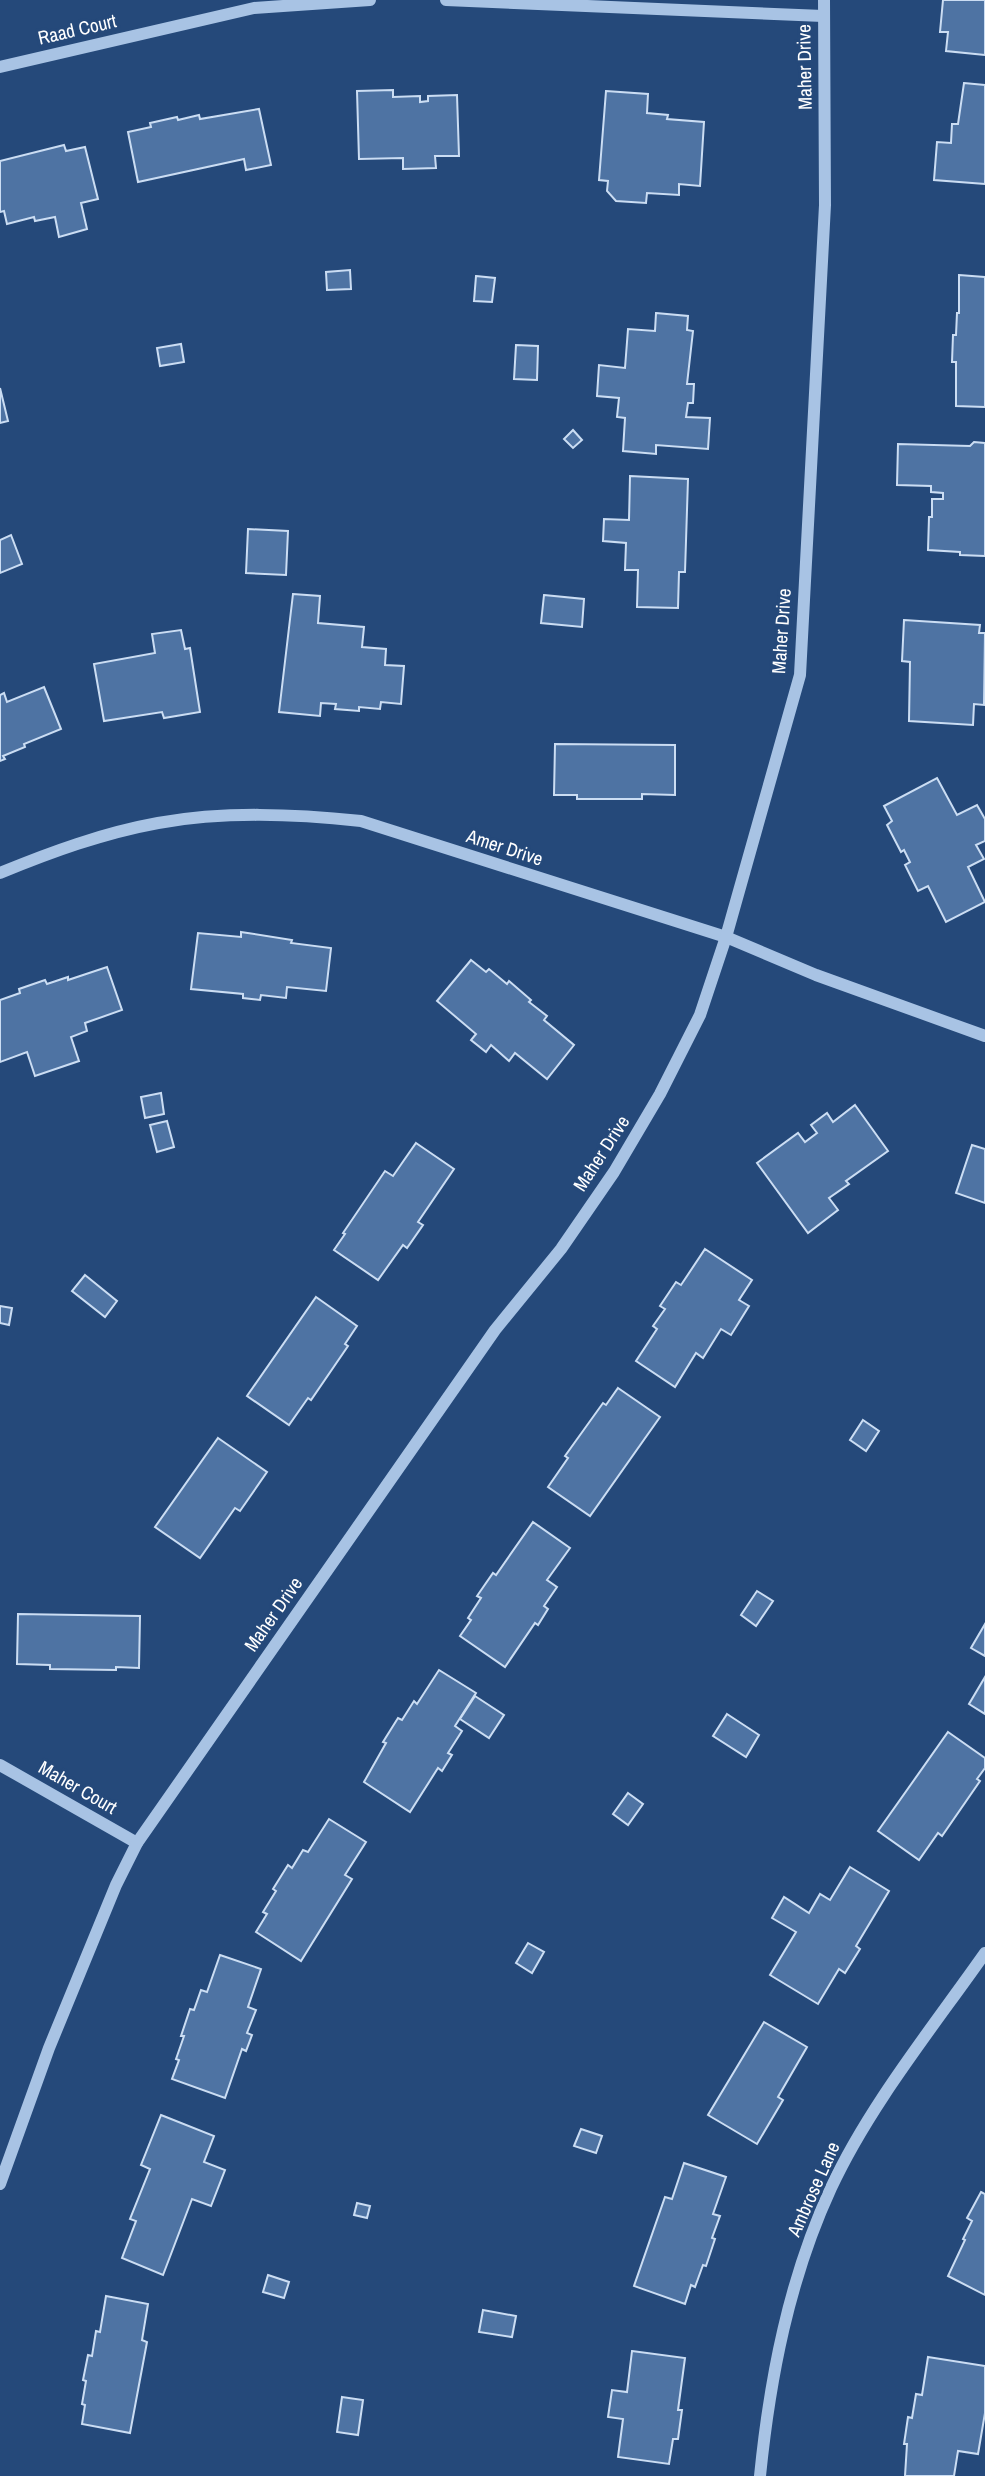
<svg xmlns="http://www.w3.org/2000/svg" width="985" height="2476" viewBox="0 0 985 2476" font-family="'Archivo Narrow',sans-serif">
<rect width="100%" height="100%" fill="#25497a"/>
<g fill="#4e73a3" stroke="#cbddf3" stroke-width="2">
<path d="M943,0H985V55L946,51L948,32H940Z"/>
<path d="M964,83L985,85V184L934,180L937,142L951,143L952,124H958Z"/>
<path d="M393,90V97L420,96V102L428,101V96L457,95L459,156H435L436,168L403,169V158L359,159L357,91Z"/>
<path d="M606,91L648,94L647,113L668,115L667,119L704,122L700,186L679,184V195L647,193L646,203L616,201L607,191L608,181L599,180Z"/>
<path d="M259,109L271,165L246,170L244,159L138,182L128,132L151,127L150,123L177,117L178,120L199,115L200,119Z"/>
<path d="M64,145L66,151L85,147L98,199L81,203L87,229L59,237L55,217L35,221L34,217L7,224L4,211L0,212V161Z"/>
<path d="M350,270L351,289L327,290L326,272Z"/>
<path d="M959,275L985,277V407L956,406V362H952L953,335H956L957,313H959Z"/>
<path d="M476,276L495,278L492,302L474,301Z"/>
<path d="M656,313L688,316L687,330L693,331L687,384H694L693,403H688L686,417L710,418L708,449L656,445V454L623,451L625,418L617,417L619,398L597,396L599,365L625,368L628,329L655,331Z"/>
<path d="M181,344L184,362L160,366L157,348Z"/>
<path d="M516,345L538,346L537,380L514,379Z"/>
<path d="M0,388L8,421L0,423Z"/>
<path d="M573,430L582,440L573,448L564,439Z"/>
<path d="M974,442L985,443V556L960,555V552L928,550L929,517H932V499H943V493L931,492V486L897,485L898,444L970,446Z"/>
<path d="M630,476L688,479L685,572H679L678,608L637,607L638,570H625L626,543L603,541L604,519L629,520Z"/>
<path d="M248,529L288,531L286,575L246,573Z"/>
<path d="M11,535L22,564L0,573V540Z"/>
<path d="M293,594L320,596L318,623L364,627L362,647L386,649L385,665L404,666L401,704L381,702L380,709L359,707V711L335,709L336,704L321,703L320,716L279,712Z"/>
<path d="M544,595L584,599L582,627L541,623Z"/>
<path d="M904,620L980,625L979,633H985L984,705L974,704L973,725L909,721L910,662L902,661Z"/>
<path d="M181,630L185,649L190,648L200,712L164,718L162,712L104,721L94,664L155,653L152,634Z"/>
<path d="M44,687L61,729L24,744L25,747L3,756L5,759L0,761V695L4,693L7,702Z"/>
<path d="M555,744L675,745V795L642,794V799H577V795H554Z"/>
<path d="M937,778L957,815L977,805L985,819V841L976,845L984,859L968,867L985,902L946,922L928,886L918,891L905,865L910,862L904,850L901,852L887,825L892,821L884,806Z"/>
<path d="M241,932L292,940L291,943L331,948L326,991L287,987L286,998L261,995L260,1000L243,998V994L191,989L198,933L241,937Z"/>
<path d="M471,960L486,972L489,969L507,984L509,981L531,1000L529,1002L547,1016L544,1020L574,1045L547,1079L515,1053L509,1061L491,1045L486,1052L471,1040L476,1034L437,1001Z"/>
<path d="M107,967L122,1010L85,1023L87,1031L71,1037L79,1061L35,1076L27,1052L0,1062V1000L20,993L19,989L45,980L47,984L68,977V980Z"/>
<path d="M161,1093L164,1114L145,1118L141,1097Z"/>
<path d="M855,1105L888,1151L846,1181L849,1184L829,1198L838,1210L808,1233L757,1163L798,1133L805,1142L817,1133L811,1125L827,1113L833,1122Z"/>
<path d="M167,1121L174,1147L157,1152L150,1125Z"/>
<path d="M416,1143L454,1169L418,1222L423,1225L407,1248L403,1245L378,1280L334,1250L345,1234L343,1233L385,1171L393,1176Z"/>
<path d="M972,1145L985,1149V1203L956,1193Z"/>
<path d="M705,1249L752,1280L739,1300L749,1306L731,1335L721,1329L703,1358L696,1353L675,1387L636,1361L657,1329L653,1326L665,1309L660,1306L676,1282L681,1285Z"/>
<path d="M85,1275L117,1301L105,1317L72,1291Z"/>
<path d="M316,1297L357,1326L345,1344L348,1346L311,1400L308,1398L289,1425L247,1396Z"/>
<path d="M0,1306L12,1308L9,1325L0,1323Z"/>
<path d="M618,1388L660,1417L590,1516L548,1487L568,1458L565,1456L603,1403L606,1405Z"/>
<path d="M863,1420L879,1431L866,1451L850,1440Z"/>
<path d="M218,1438L267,1472L240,1511L235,1508L200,1558L155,1527Z"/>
<path d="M533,1522L570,1548L547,1580L557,1587L544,1606L548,1609L538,1625L535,1623L505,1667L460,1636L471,1620L468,1618L481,1598L477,1596L493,1573L496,1575Z"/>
<path d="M757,1591L773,1601L756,1626L741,1615Z"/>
<path d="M18,1614L140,1616L139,1668L116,1667V1670L50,1669V1665L17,1664Z"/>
<path d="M985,1624V1656L971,1648Z"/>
<path d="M439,1670L476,1693L455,1726L462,1731L448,1753L452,1755L442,1771L438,1768L410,1812L364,1782L386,1743L383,1742L398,1718L402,1720L414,1701L417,1704Z"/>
<path d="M985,1677V1714L969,1704Z"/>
<path d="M475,1696L504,1715L489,1738L460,1719Z"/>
<path d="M727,1714L759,1735L746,1757L713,1736Z"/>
<path d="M948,1732L985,1758V1768L977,1779L980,1781L942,1836L938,1833L919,1860L878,1831Z"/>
<path d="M628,1793L643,1804L628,1825L613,1814Z"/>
<path d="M329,1819L366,1842L345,1875L352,1879L301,1961L256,1932L267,1914L263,1912L276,1891L273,1889L288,1865L292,1868L303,1850L308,1852Z"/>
<path d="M850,1867L889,1891L856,1946L860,1949L845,1973L839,1969L818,2004L770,1975L796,1932L772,1918L784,1897L809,1913L820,1894L830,1900Z"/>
<path d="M528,1943L544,1952L532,1973L516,1963Z"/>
<path d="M220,1955L261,1969L248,2007L256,2010L247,2033L252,2035L246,2051L242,2049L225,2098L172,2079L179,2060L176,2059L184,2036H181L190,2009L194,2010L201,1990L207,1992Z"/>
<path d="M764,2022L807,2047L778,2097L783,2100L757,2144L708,2115Z"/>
<path d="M161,2115L214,2136L204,2162L225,2170L211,2206L192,2199L163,2275L122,2258L136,2221L130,2219L150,2169L141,2165Z"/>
<path d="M581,2129L602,2136L596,2153L574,2146Z"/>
<path d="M684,2163L726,2177L713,2214L720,2216L712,2238L715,2239L706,2266L703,2265L695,2287L691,2285L685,2304L634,2286L665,2197L672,2199Z"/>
<path d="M981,2192L985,2194V2295L948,2276L965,2240L963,2239L972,2221L967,2218Z"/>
<path d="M357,2203L370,2206L367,2218L354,2215Z"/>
<path d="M268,2275L289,2282L284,2298L263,2292Z"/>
<path d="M106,2296L148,2304L142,2340L147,2342L130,2433L82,2424L85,2405L82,2404L86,2381L83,2380L88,2355L92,2356L96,2331L100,2332Z"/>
<path d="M483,2310L516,2316L512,2337L479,2332Z"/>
<path d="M632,2351L685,2358L678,2410H682L678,2439H673L669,2464L618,2457L623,2419L608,2417L612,2390L627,2392Z"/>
<path d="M928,2357L985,2366V2413L978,2454L958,2451L954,2476H905L907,2444H904L908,2417L912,2418L916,2394L922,2395Z"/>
<path d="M342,2397L363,2400L358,2435L337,2432Z"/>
</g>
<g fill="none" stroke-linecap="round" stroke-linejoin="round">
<g stroke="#a8c3e4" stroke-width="12">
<path d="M446,0L823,16"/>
<path d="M0,67L254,8L370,0"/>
<path d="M0,873C51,852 103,833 158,823C225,811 294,814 361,821L726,937L816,975L985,1036"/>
<path d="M0,1765L137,1843"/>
<path d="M0,2184L49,2048L116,1885L137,1843L495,1330L561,1249L614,1172L660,1094L700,1015L726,937L800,675L825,205L824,0"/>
<path d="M760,2476C770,2377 789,2279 831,2188C869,2106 933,2027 985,1953"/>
</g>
</g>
<g text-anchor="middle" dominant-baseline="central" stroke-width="6" stroke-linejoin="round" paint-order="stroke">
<g font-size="19" fill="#fff" stroke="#25497a">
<text transform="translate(77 29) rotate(-13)">Raad Court</text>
<text transform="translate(804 67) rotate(-91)">Maher Drive</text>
<text transform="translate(781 631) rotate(-86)">Maher Drive</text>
<text transform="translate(505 847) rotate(18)">Amer Drive</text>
<text transform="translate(601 1153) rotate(-57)">Maher Drive</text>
<text transform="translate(273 1614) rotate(-55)">Maher Drive</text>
<text transform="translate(78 1787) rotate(30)">Maher Court</text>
<text transform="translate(813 2189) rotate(-66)">Ambrose Lane</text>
</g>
</g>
</svg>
